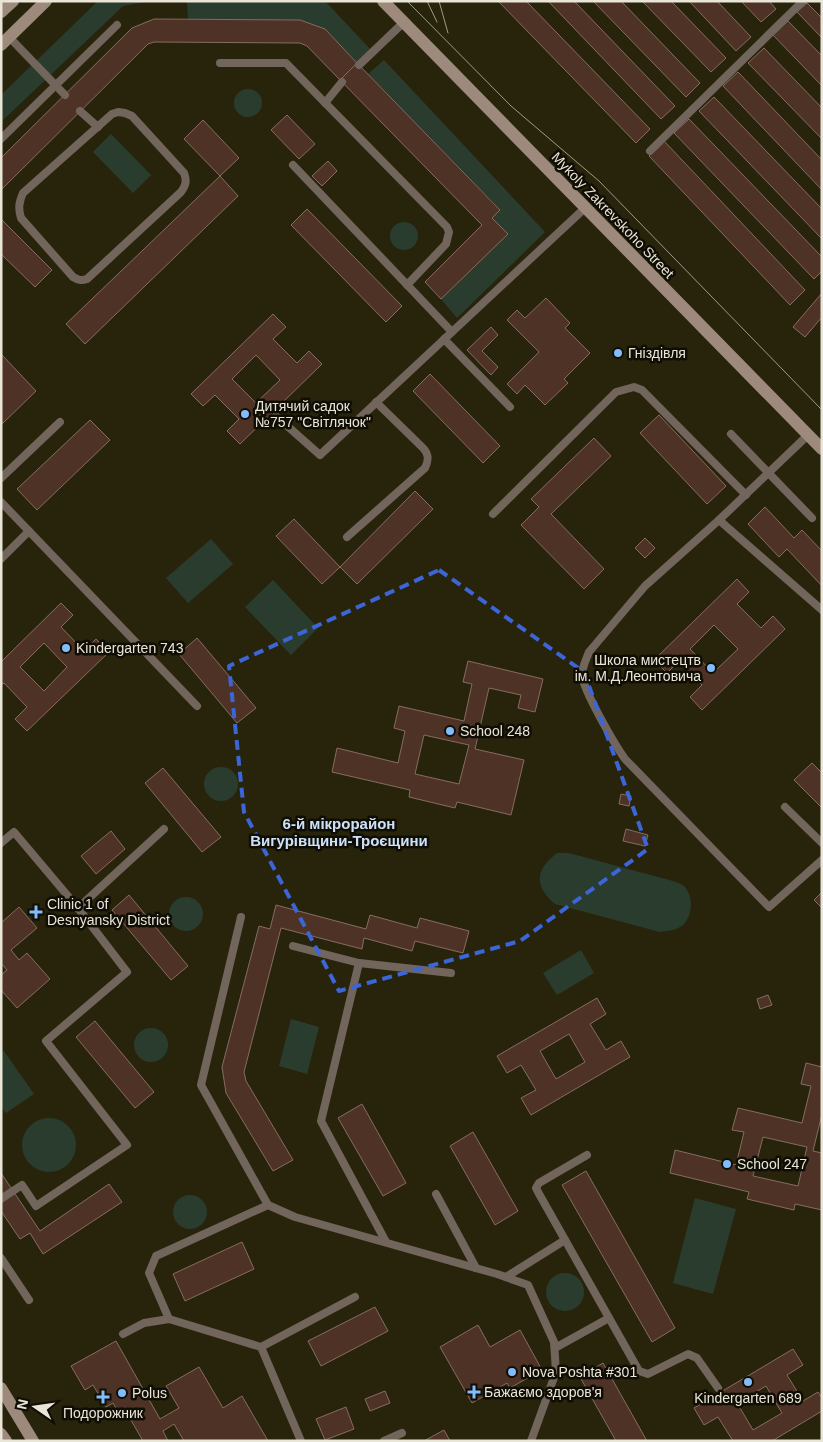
<svg xmlns="http://www.w3.org/2000/svg" width="823" height="1442" viewBox="0 0 823 1442" font-family="Arial,sans-serif">
<rect width="100%" height="100%" fill="#28240c"/>
<g fill="#2a3c2e">
<path d="M98,1H152L123,6L1,122V95Z"/>
<path d="M187,1H325L370,49L357,63L325,29L300,20L188,19Z"/>
<path d="M384,60L545,232L457,318L441,299L507,233L492,218L500,209L368,74Z"/>
<circle cx="248" cy="103" r="14"/>
<path d="M111,134L151,175L133,193L93,152Z"/>
<circle cx="404" cy="236" r="14"/>
<path d="M211,539L233,564L188,603L166,578Z"/>
<path d="M273,580L318,628L291,655L245,607Z"/>
<circle cx="221" cy="784" r="17"/>
<path d="M557,853H569L673,881C677,882 681,884 684,886C694,896 693,917 682,926C676,930 667,931 660,932L555,904C534,886 535,870 557,853Z"/>
<circle cx="186" cy="914" r="17"/>
<path d="M581,950L594,973L557,995L543,973Z"/>
<path d="M291,1019L319,1027L307,1074L279,1066Z"/>
<circle cx="151" cy="1045" r="17"/>
<path d="M4,1051L34,1094L6,1113L1,1107V1053Z"/>
<circle cx="49" cy="1145" r="27"/>
<circle cx="190" cy="1212" r="17"/>
<path d="M695,1198L736,1209L713,1294L673,1283Z"/>
<circle cx="565" cy="1292" r="19"/>
</g>
<g fill="#4e3226" stroke="#876c61" fill-rule="evenodd">
<path d="M498,1H526L650,129L636,143Z"/>
<path d="M548,1H574L675,106L661,119Z"/>
<path d="M593,1H621L700,83L686,97Z"/>
<path d="M642,1H671L726,58L711,72Z"/>
<path d="M689,1H717L751,37L736,51Z"/>
<path d="M741,1H769L776,9L761,22Z"/>
<path d="M807,3L822,18V38L797,12Z"/>
<path d="M154,19L300,20L325,29L357,63L340,80L307,46L300,43L154,42L148,44L1,190V158L132,28Z"/>
<path d="M788,21L822,56V86L773,35Z"/>
<path d="M764,48L822,108V139L748,63Z"/>
<path d="M357,63L500,210L492,218L508,234L441,299L425,282L482,225L340,80Z"/>
<path d="M738,72L822,160V190L723,86Z"/>
<path d="M714,97L822,209V239L699,111Z"/>
<path d="M287,115L315,144L299,159L271,130Z"/>
<path d="M689,119L822,257V271L814,279L674,133Z"/>
<path d="M203,120L239,158L220,176L184,139Z"/>
<path d="M664,141L805,290L790,305L649,156Z"/>
<path d="M328,161L337,171L322,186L312,176Z"/>
<path d="M220,176L238,196L85,344L66,324Z"/>
<path d="M307,209L402,306L386,322L291,225Z"/>
<path d="M1,219L52,270L35,287L1,254Z"/>
<path d="M822,293V317L805,337L793,327Z"/>
<path d="M546,298L570,323L565,328L590,353L564,379L568,383L545,405L525,385L517,394L507,384L539,352L507,320L517,310L525,318Z"/>
<path d="M273,314L286,327L273,339L297,363L309,351L322,364L240,444L227,431L239,419L215,395L203,406L191,394ZM256,355L280,380L256,403L232,379Z"/>
<path d="M491,327L498,335L482,351L498,367L491,375L467,350Z"/>
<path d="M2,355L36,391L1,425V356Z"/>
<path d="M430,374L500,446L483,463L413,391Z"/>
<path d="M659,415L726,486L707,504L640,433Z"/>
<path d="M90,420L110,440L37,510L17,489Z"/>
<path d="M594,438L611,456L551,514L604,569L584,589L521,525L539,507L531,499Z"/>
<path d="M415,491L433,509L357,584L340,567Z"/>
<path d="M765,507L794,538L802,530L822,551V586L787,549L779,557L748,524Z"/>
<path d="M294,519L340,567L322,584L276,536Z"/>
<path d="M645,538L655,548L645,558L635,548Z"/>
<path d="M737,579L749,592L737,604L761,628L773,616L785,629L702,710L690,697L702,685L679,661L667,673L654,660ZM714,625L738,649L713,673L690,649Z"/>
<path d="M61,603L73,615L61,627L84,651L96,639L109,652L27,731L15,719L27,707L4,683L1,685V662ZM44,643L67,667L44,691L20,667Z"/>
<path d="M197,638L256,708L237,723L179,654Z"/>
<path d="M468,661L543,679L535,712L518,708L521,695L489,688L475,749L524,760L511,815L457,802L455,808L409,797L410,790L332,772L337,748L398,763L405,731L394,728L399,706L464,721L472,684L463,682ZM424,735L469,745L459,784L415,774Z"/>
<path d="M812,763L822,773V808L794,780Z"/>
<path d="M163,768L221,837L202,852L145,783Z"/>
<path d="M621,794L631,796L629,806L619,804Z"/>
<path d="M626,829L648,835L645,846L623,841Z"/>
<path d="M111,831L125,849L96,874L81,856Z"/>
<path d="M822,892V908L814,900Z"/>
<path d="M129,895L188,966L171,980L112,910Z"/>
<path d="M276,905L366,929L370,915L417,928L420,918L469,931L463,953L415,941L412,951L364,938L362,949L281,928L244,1072L246,1081L293,1160L273,1171L226,1093L222,1067L259,926L270,929Z"/>
<path d="M19,907L37,928L11,950L19,960L27,953L50,979L17,1008L1,990V975L7,970L1,963V923Z"/>
<path d="M768,995L772,1005L760,1009L757,999Z"/>
<path d="M597,998L606,1014L590,1024L606,1050L621,1041L630,1057L531,1115L521,1098L536,1090L521,1065L507,1073L497,1056ZM569,1034L585,1062L556,1079L540,1051Z"/>
<path d="M95,1021L154,1092L135,1108L76,1037Z"/>
<path d="M806,1063L822,1067V1114L813,1151L822,1153V1210L795,1204L794,1210L747,1199L749,1192L670,1173L675,1150L736,1165L744,1132L732,1130L738,1108L802,1123L811,1086L801,1084ZM763,1137L807,1147L798,1186L753,1176Z"/>
<path d="M362,1104L406,1183L383,1196L338,1118Z"/>
<path d="M473,1132L518,1211L495,1225L450,1146Z"/>
<path d="M586,1171L675,1328L652,1342L562,1185Z"/>
<path d="M1,1173L40,1231L109,1184L122,1202L43,1254L30,1233L20,1239L1,1211Z"/>
<path d="M242,1242L254,1269L185,1301L173,1274Z"/>
<path d="M375,1307L388,1331L321,1366L308,1341Z"/>
<path d="M478,1325L490,1347L520,1330L542,1370L510,1388L507,1383L472,1403L440,1347Z"/>
<path d="M116,1341L160,1419L179,1408L166,1386L199,1367L223,1408L242,1396L268,1441H184L174,1424L163,1431L168,1441H143L128,1415L122,1418L113,1403L106,1407L93,1385L85,1390L71,1366Z"/>
<path d="M793,1349L803,1365L787,1375L803,1401L818,1392L822,1398V1411L772,1441H733L718,1417L704,1425L694,1408ZM766,1386L782,1413L753,1430L737,1403Z"/>
<path d="M603,1363L647,1441H616L580,1377Z"/>
<path d="M385,1391L390,1403L370,1411L365,1399Z"/>
<path d="M346,1407L354,1429L325,1440L316,1419Z"/>
<path d="M444,1430L450,1441H424Z"/>
</g>
<g fill="none" stroke-linecap="round" stroke-linejoin="round">
<g stroke="#71655c" stroke-width="8">
<path d="M9,37L65,95"/>
<path d="M220,63H286L447,227L449,232L446,244L407,285"/>
<path d="M359,65L403,23"/>
<path d="M325,103L342,82"/>
<path d="M80,111L98,127"/>
<path d="M118,112L125,113L132,116L184,173C187,181 186,185 181,192L87,279C81,281 78,280 73,277L21,218C18,208 19,202 23,193L112,114Z"/>
<path d="M1,139L117,25"/>
<path d="M650,151L803,1"/>
<path d="M293,165L452,332"/>
<path d="M444,339L510,407"/>
<path d="M276,416L320,455L585,208"/>
<path d="M731,434L812,518"/>
<path d="M808,435L719,520L645,586L589,652C586,660 582,667 582,675C583,690 615,745 625,759L769,907L822,860"/>
<path d="M1,478L60,422"/>
<path d="M1,502L197,706"/>
<path d="M493,514L616,392L634,387L642,390L746,495"/>
<path d="M719,520L822,610"/>
<path d="M347,537L425,468C429,460 429,454 423,448L376,402"/>
<path d="M1,559L29,531"/>
<path d="M785,807L822,843"/>
<path d="M1,843L14,832L78,908L127,972L46,1041L127,1145L36,1206L22,1185L1,1199"/>
<path d="M78,908L164,829"/>
<path d="M241,917L201,1085L268,1205L295,1217L497,1274L528,1285L554,1342L556,1372L531,1441"/>
<path d="M293,946L359,963L451,973"/>
<path d="M359,963L321,1121L386,1242"/>
<path d="M587,1155L539,1183L536,1188L538,1192L639,1371L648,1374L688,1354L697,1358L718,1388"/>
<path d="M436,1194L476,1268"/>
<path d="M1,1258L29,1300"/>
<path d="M506,1277L565,1240"/>
<path d="M169,1319L149,1273L156,1256L268,1205"/>
<path d="M123,1334L144,1323L169,1319L261,1347L301,1441"/>
<path d="M261,1347L355,1297"/>
<path d="M555,1348L609,1318"/>
<path d="M384,1441L402,1433"/>
</g>
<g stroke="#9d8a7c" stroke-width="12">
<path d="M383,1L822,449"/>
<path d="M1,12L13,1"/>
<path d="M1,45L46,1"/>
<path d="M1,1388L33,1441"/>
<path d="M1,1434L6,1441"/>
</g>
<g stroke="#9d9987" stroke-width="1">
<path d="M407,1L511,106L599,181L822,410"/>
<path d="M427,1L437,22"/>
<path d="M439,1L448,33"/>
</g>
</g>
<path fill="none" stroke="#3c65d8" stroke-width="4" stroke-dasharray="10 6" stroke-linejoin="round" d="M439,570L584,672L648,849L520,941L339,991L244,812L229,666Z"/>
<g fill="#83bcfb" stroke="#0f0d04" stroke-width="2">
<circle cx="618" cy="353" r="5"/>
<circle cx="245" cy="414" r="5"/>
<circle cx="66" cy="648" r="5"/>
<circle cx="711" cy="668" r="5"/>
<circle cx="450" cy="731" r="5"/>
<path d="M33.5 904.5h5v5h5v5h-5v5h-5v-5h-5v-5h5z"/>
<circle cx="727" cy="1164" r="5"/>
<circle cx="512" cy="1372" r="5"/>
<circle cx="748" cy="1382" r="5"/>
<path d="M471.5 1384.5h5v5h5v5h-5v5h-5v-5h-5v-5h5z"/>
<circle cx="122" cy="1393" r="5"/>
<path d="M100.5 1389.5h5v5h5v5h-5v5h-5v-5h-5v-5h5z"/>
</g>
<g text-anchor="middle" dominant-baseline="central" stroke-width="5" stroke-linejoin="round" paint-order="stroke">
<g font-size="14" fill="#e9e6d8" stroke="#0f0d04">
<text transform="translate(613 215) rotate(46)">Mykoly Zakrevskoho Street</text>
</g>
<g font-size="14" fill="#e9e6d8" stroke="#0f0d04" text-anchor="start">
<text x="628" y="353">Гніздівля</text>
<text x="255" y="406">Дитячий садок<tspan x="255" dy="16">№757 "Світлячок"</tspan></text>
<text x="76" y="648">Kindergarten 743</text>
<text x="701" y="660" text-anchor="end">Школа мистецтв<tspan x="701" dy="16">ім. М.Д.Леонтовича</tspan></text>
<text x="460" y="731">School 248</text>
<text x="47" y="904">Clinic 1 of<tspan x="47" dy="16">Desnyansky District</tspan></text>
<text x="737" y="1164">School 247</text>
<text x="522" y="1372">Nova Poshta #301</text>
<text x="484" y="1392">Бажаємо здоров'я</text>
<text x="132" y="1393">Polus</text>
<text x="748" y="1398" text-anchor="middle">Kindergarten 689</text>
<text x="103" y="1413" text-anchor="middle">Подорожник</text>
</g>
<g font-size="15" font-weight="bold" fill="#cde2fa" stroke="#0f0d04">
<text x="339" y="823">6-й мікрорайон<tspan x="339" dy="17">Вигурівщини-Троєщини</tspan></text>
</g>
</g>
<rect width="823" height="1442" fill="none" stroke="#e9e6d8" stroke-width="5"/>
<g transform="translate(35 1407) rotate(283)" stroke="#0f0d04" stroke-width="4" paint-order="stroke">
<path d="M0-4L9 19L0 12L-9 19Z" fill="#e9e6d8"/>
<text y="-8" font-size="14" font-weight="bold" text-anchor="middle" fill="#e9e6d8">N</text>
</g>
</svg>
